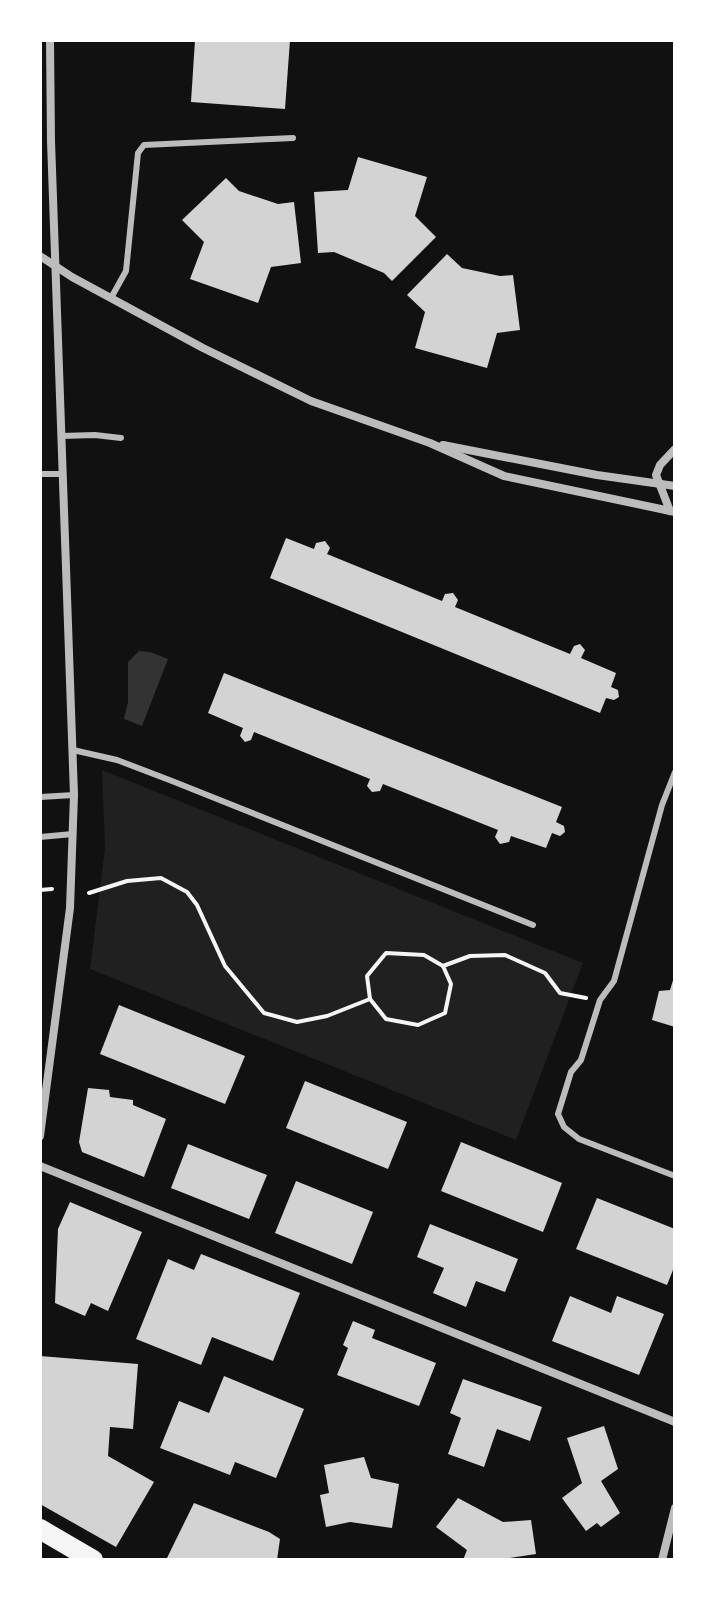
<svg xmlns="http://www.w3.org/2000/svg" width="715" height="1600" viewBox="0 0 715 1600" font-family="Rubik,sans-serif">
<rect width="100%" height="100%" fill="#111"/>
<path fill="#202020" d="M102,770L583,963L516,1140L90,969L105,848Z"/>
<path fill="#333" d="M139,651L150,652L168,659L142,726L124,719L128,702V662Z"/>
<g fill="#d3d3d3">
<path d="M195,40H290L285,109L191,102Z"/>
<path d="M358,157L427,177L415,216L436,237L392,281L384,273L334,252L318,253L314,192L348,190Z"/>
<path d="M226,178L239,191L278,204L294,202L301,263L271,267L258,303L190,279L204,242L182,220Z"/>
<path d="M447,254L462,268L500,276L513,275L520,330L497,333L487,368L415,348L425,312L407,295Z"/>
<path d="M286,538L314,549L316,543L325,541L330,548L327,554L442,601L445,594L453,593L458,600L455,607L570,654L574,646L580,644L585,650L581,658L616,673L611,687L618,690L619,697L614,700L606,698L600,713L270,578Z"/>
<path d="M224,673L562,807L556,822L564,826L565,832L560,836L552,833L546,848L511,836L509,842L500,844L495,837L498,830L383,784L380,791L372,792L367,786L370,779L254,732L251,740L245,742L240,736L243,728L208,713Z"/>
<path d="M675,974V1027L652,1020L659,991L670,990Z"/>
<path d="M119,1005L245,1056L225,1104L100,1054Z"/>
<path d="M305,1081L407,1122L388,1169L286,1128Z"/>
<path d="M88,1088L109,1090L110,1097L133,1100V1105L166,1119L144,1177L82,1152L79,1142Z"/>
<path d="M461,1142L562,1183L543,1232L441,1191Z"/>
<path d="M188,1144L267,1175L249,1219L171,1188Z"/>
<path d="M296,1181L373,1212L352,1264L275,1233Z"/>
<path d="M597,1198L675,1229V1265L667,1285L576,1249Z"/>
<path d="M70,1202L142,1232L108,1311L91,1303L85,1316L55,1303L58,1229Z"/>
<path d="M430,1224L518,1259L505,1292L476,1281L466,1307L433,1293L444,1268L417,1257Z"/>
<path d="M201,1254L300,1293L273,1361L212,1337L201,1365L136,1339L168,1259L194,1270Z"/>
<path d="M570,1296L611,1313L617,1296L664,1314L639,1375L552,1341Z"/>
<path d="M353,1321L375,1330L372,1338L436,1363L419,1406L337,1375L348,1348L343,1345Z"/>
<path d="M40,1356L138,1364L133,1429L110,1427L108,1456L154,1482L116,1547L40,1504Z"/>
<path d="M224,1376L304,1409L276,1478L235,1462L230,1475L160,1448L179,1401L209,1413Z"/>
<path d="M463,1379L542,1407L530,1441L497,1429L484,1467L448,1454L461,1418L450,1413Z"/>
<path d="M604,1426L618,1469L601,1481L620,1513L601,1527L597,1523L586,1531L562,1498L582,1483L567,1438Z"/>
<path d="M364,1457L371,1478L399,1484L392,1528L350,1522L326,1527L320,1495L329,1493L324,1465Z"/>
<path d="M458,1498L503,1522L531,1520L536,1554L497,1560H463L467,1550L436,1527Z"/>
<path d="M194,1503L269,1532L280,1539L277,1560H166Z"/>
</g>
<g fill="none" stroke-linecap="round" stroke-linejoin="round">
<g stroke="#f5f5f5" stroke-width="4">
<path d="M40,890L52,889"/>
<path d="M89,893L127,881L161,878L187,892L197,905L225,966L264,1013L297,1022L327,1016L370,999L386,1019L418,1025L445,1013L451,984L443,966L470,956L505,955L545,973L560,993L586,998"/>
<path d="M370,999L367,976L386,953L424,955L443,966"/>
</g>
<g stroke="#bcbcbc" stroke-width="6">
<path d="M111,298L126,271L138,153L144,145L293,138"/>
<path d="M61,436L95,435L121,438"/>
<path d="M40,474H62"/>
<path d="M73,750L117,760L172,781L533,925"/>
<path d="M675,772L662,805L614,981L600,1000L581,1060L571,1072L558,1114L564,1127L579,1139L675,1176"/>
<path d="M40,797L74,795"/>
<path d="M40,837L73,834"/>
</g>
<g stroke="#bcbcbc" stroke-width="8">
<path d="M40,256L72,277L203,348L311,401L430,443L504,476L675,512"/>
<path d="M443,445L597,475L675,486"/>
<path d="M670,511L656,475L660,465L675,449"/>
<path d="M40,1136L70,908L74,795L51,141L50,40"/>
<path d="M40,1166L675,1422"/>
<path d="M662,1560L675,1508"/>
</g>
<path stroke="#f5f5f5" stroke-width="20" d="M40,1529L93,1560"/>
</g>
<rect width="715" height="1600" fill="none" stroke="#ffffff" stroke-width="84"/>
</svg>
